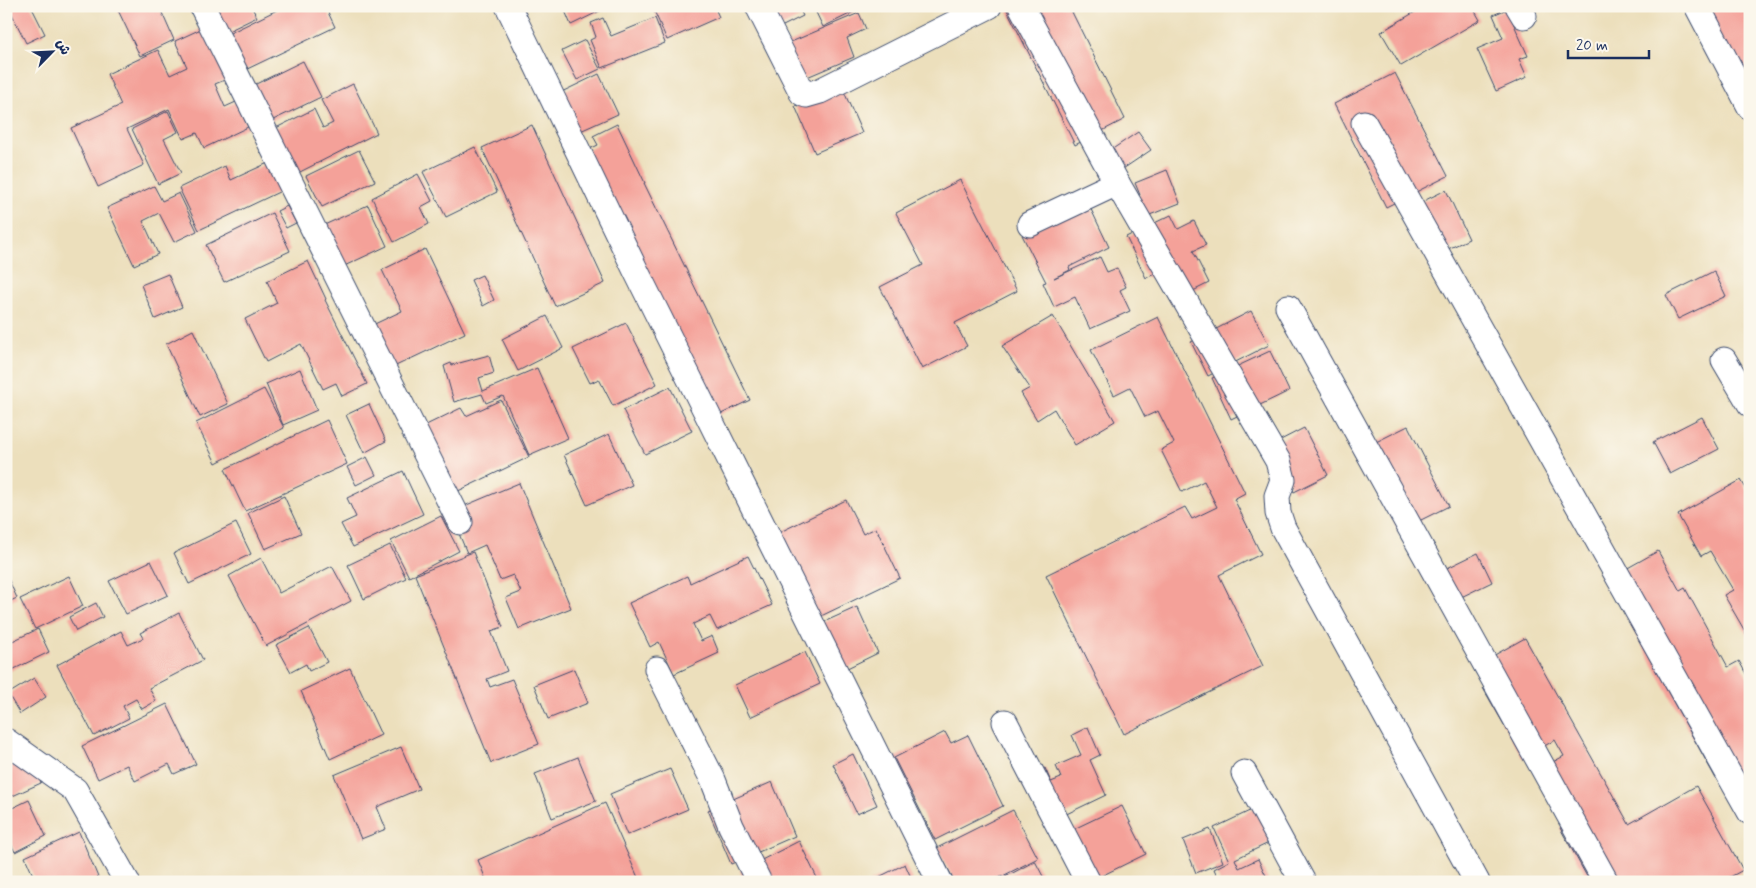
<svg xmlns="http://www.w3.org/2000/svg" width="1756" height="888" viewBox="0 0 1756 888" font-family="Mynerve,'Playpen Sans Arabic',sans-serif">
<rect width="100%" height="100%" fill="#fbf7ec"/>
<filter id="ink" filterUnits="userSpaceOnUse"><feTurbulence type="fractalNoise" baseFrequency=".02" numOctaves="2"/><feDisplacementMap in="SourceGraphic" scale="10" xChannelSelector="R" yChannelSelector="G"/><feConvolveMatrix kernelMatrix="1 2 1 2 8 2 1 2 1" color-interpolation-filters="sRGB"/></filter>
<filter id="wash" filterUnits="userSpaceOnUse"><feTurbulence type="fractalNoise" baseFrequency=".0096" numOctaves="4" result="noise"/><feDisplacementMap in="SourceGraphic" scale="20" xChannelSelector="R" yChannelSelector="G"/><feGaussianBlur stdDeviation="1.12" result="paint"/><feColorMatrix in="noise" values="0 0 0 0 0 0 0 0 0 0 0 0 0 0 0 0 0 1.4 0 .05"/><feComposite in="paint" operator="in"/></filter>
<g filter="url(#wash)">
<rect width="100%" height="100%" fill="#ecdfbc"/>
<g id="blocks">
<g fill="#f4a199">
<path d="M8,6H31L45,34L26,43Z"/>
<path d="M116,6H136L137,9L142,6H159L174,40L140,56Z"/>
<path d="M219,6H251L257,17L222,34L211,10Z"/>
<path d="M285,6H325L335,27L243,71L226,35Z"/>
<path d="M563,6H610L571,25Z"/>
<path d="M652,6H714L719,17L667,40Z"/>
<path d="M750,6H798L803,16L765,35Z"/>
<path d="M813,6H866L823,27Z"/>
<path d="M1005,6H1069L1125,119L1075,145Z"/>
<path d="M1425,6H1472L1480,20L1401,66L1381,32Z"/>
<path d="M1705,6H1750V106Z"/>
<path d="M1507,9L1528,56L1519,59L1527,77L1496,91L1477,49L1503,38L1493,15Z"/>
<path d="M859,13L866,29L847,38L854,57L793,83L777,48Z"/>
<path d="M603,18L611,36L655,18L665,43L602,68L590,40L596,37L591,23Z"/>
<path d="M203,28L227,79L215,84L225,107L236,102L248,127L204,148L197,133L183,139L169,109L127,129L144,165L98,187L71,128L121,105L107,74L158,50L170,75L187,67L175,41Z"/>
<path d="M585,40L600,69L577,80L562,51Z"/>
<path d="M303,61L321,97L271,121L254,85Z"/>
<path d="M1395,73L1448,176L1386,207L1334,104Z"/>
<path d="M599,74L618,114L565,138L547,99Z"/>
<path d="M353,84L377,133L296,174L274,129L314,109L323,128L333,123L321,100Z"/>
<path d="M842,87L862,133L815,153L795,106Z"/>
<path d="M168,111L178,132L164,139L181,173L158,184L132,129Z"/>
<path d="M617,124L645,183H644L750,400L713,418L571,158L598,145L593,136Z"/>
<path d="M532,125L605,283L555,306L482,148Z"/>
<path d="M1138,132L1151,150L1108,179L1096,160Z"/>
<path d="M475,147L497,192L446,217L423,172Z"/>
<path d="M359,150L375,181L322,207L306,176Z"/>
<path d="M268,163L281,191L199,230L179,188L225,166L231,180Z"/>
<path d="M1167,170L1180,203L1132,222L1124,201L1140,195L1135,183Z"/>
<path d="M418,174L432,201L421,207L429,224L394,242L372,198Z"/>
<path d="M960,180L1017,291L955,323L967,346L922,369L880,287L923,265L896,213Z"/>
<path d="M154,186L162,201L179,193L197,231L174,242L159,213L143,221L158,254L134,265L107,208Z"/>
<path d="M1446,190L1469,239L1427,259L1403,211Z"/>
<path d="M1088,203L1109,247L1069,267L1070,270L1054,278L1100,257L1107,272L1117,268L1126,287L1120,290L1130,311L1090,329L1075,297L1054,307L1043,283L1046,282L1022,235Z"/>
<path d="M368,205L387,246L340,268L320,227Z"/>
<path d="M287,206L296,223L286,228L277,211Z"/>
<path d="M272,213L290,251L224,282L206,245Z"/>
<path d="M1171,215L1178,229L1194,221L1206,245L1193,251L1209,283L1171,302L1157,273L1146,278L1126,237Z"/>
<path d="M425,249L465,333L381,373L360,331L402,311L382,270Z"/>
<path d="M308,261L326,299L325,300L367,384L342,396L336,383L323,389L301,344L266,362L245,319L277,303L267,281Z"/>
<path d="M1714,271L1726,296L1678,319L1666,295Z"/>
<path d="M168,274L182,307L155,319L141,285Z"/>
<path d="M482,275L494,300L483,306L471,280Z"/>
<path d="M1251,311L1269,345L1208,376L1191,342Z"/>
<path d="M547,316L563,348L518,371L502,339Z"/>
<path d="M1053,316L1115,421L1075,445L1054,409L1037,420L1021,393L1030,388L1002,346Z"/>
<path d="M1158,317L1245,493L1234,499L1261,554L1219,575L1263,666L1124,734L1046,575L1185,507L1192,519L1217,507L1204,481L1182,492L1161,450L1174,443L1158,411L1145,417L1130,387L1114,395L1091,350Z"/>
<path d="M626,323L657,384L613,406L599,379L590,383L573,349Z"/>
<path d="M193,330L228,404L200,417L166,344Z"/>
<path d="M1270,351L1289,391L1231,419L1212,378Z"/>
<path d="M489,355L494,373L479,378L483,391L537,368L568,438L529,455L503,396L486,403L482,394L454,402L444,366L451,363L452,365Z"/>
<path d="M300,369L317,410L283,425L266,384Z"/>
<path d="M670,387L692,431L645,454L623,410Z"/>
<path d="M264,389L284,428L216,463L196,423Z"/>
<path d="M501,400L529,457L454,493L422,427L461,408L466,416Z"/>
<path d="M369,404L386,441L364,453L346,415Z"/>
<path d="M1702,417L1719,449L1670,474L1653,442Z"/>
<path d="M327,420L347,464L245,511L225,469Z"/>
<path d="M1408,426L1449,506L1399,531L1358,451Z"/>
<path d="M1304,428L1328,475L1294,492L1271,445Z"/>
<path d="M609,434L632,485L587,505L564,455Z"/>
<path d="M367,457L376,475L356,485L347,467Z"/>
<path d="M403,471L423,514L353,547L341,524L356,517L347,498Z"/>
<path d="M1741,480L1750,495V640L1724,595L1733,590L1710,551L1701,556L1678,515Z"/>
<path d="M519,483L571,608L519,629L506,598L521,592L513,575L500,580L485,545L467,553L450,512Z"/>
<path d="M284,496L301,533L265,549L248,513Z"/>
<path d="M846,500L863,534L876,528L900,578L819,617L778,533Z"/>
<path d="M441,516L459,551L409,577L391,541Z"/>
<path d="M236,523L251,554L189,584L174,553Z"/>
<path d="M390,545L406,578L364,599L348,565Z"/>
<path d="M1658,551L1680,591L1685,588L1728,667L1739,661L1750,681V770L1720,786L1629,622L1631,621L1608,579Z"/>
<path d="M473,552L503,627L491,631L507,671L487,679L490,687L512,679L539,744L491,763L415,575Z"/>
<path d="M1478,553L1492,582L1451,602L1437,573Z"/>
<path d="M748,556L772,605L717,630L710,616L693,624L701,641L712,636L719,653L674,674L659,642L650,647L629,603L687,576L690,583Z"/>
<path d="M261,558L279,593L332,566L351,601L266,646L229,576Z"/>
<path d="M151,561L168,595L126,614L109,581Z"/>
<path d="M6,574L17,598L6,603Z"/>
<path d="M69,576L83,606L35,629L20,599Z"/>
<path d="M96,603L103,617L76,631L69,617Z"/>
<path d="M857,607L878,653L837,673L815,626Z"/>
<path d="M179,613L203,660L149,688L156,701L142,709L136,699L123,706L129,718L94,736L57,665L121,631L128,645L143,638L140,633Z"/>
<path d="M309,628L327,662L309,671L306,664L291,672L276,645Z"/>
<path d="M38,629L49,652L6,673V644Z"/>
<path d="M1525,638L1629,824L1696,786L1743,870L1721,882H1590L1560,828L1579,817L1549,764L1564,756L1555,740L1523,758L1483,688L1502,677L1491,657Z"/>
<path d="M805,652L820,684L750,717L735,685Z"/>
<path d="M350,668L381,735L330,759L301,691Z"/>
<path d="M574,669L588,703L548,719L534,685Z"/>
<path d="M34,678L46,697L20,714L8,694Z"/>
<path d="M167,704L196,764L174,774L169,764L135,781L127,765L98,779L82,746Z"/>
<path d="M1088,727L1100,755L1090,760L1106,795L1054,820L1033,774L1045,768L1051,782L1061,778L1056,766L1081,755L1072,735Z"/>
<path d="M945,732L951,743L968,735L1003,806L935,840L894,758Z"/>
<path d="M23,746L41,783L6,799V754Z"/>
<path d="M401,747L419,789L377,807L386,829L361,839L334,775Z"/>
<path d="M853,754L877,805L857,814L833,764Z"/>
<path d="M578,757L596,801L552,818L535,774Z"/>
<path d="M670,769L688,809L627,835L610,794Z"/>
<path d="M772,782L795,836L731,864L708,810Z"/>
<path d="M29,800L46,836L15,852L6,834V811Z"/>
<path d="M605,803L640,882H487L478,860Z"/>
<path d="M1122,806L1146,854L1089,882L1055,838Z"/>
<path d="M1258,807L1275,840L1235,859L1239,868L1258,859L1269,882H1220L1214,869L1229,861L1214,828Z"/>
<path d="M1013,810L1038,858L991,882H955L937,848Z"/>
<path d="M1210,829L1223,862L1196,873L1183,840Z"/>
<path d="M79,832L100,882H36L25,857Z"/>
<path d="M799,841L819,882H745L740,871Z"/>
<path d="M1035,861L1046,882H996Z"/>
<path d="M905,864L913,882H869Z"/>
</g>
</g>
</g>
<g filter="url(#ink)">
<use href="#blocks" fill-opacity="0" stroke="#3a496c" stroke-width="1"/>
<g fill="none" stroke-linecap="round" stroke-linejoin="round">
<defs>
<g id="minor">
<path d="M202,6L460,522"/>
<path d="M508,6L636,271L940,882"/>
<path d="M758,6L802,93L806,95L820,91L989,6"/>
<path d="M1021,6L1117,183L1278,461L1283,480L1277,496L1278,513L1283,528L1477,882"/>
<path d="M1518,6L1524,16"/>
<path d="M1697,6L1750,107"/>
<path d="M1364,123L1750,812"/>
<path d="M1030,224L1117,183"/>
<path d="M1288,307L1606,882"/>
<path d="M1724,360L1750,404"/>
<path d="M657,669L713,780L731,826L759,882"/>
<path d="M1005,722L1088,882"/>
<path d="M6,741L75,790L127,882"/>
<path d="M1244,773L1303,882"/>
</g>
</defs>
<use href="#minor" stroke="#3a496c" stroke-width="27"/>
<use href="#minor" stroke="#fff" stroke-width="25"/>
</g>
</g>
<rect width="1756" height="888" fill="none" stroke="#fbf7ec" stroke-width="25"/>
<g transform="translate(52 52) rotate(66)" stroke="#fbf7ec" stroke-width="4" paint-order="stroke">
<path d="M0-4L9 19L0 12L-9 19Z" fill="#1b2f5e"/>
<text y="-8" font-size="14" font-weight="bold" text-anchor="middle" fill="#1b2f5e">ش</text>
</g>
<path d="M1568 50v8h81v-8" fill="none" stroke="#1b2f5e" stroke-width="2.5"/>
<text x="1576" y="50" font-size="15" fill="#1b2f5e" stroke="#fbf7ec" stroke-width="4" paint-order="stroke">20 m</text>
</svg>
